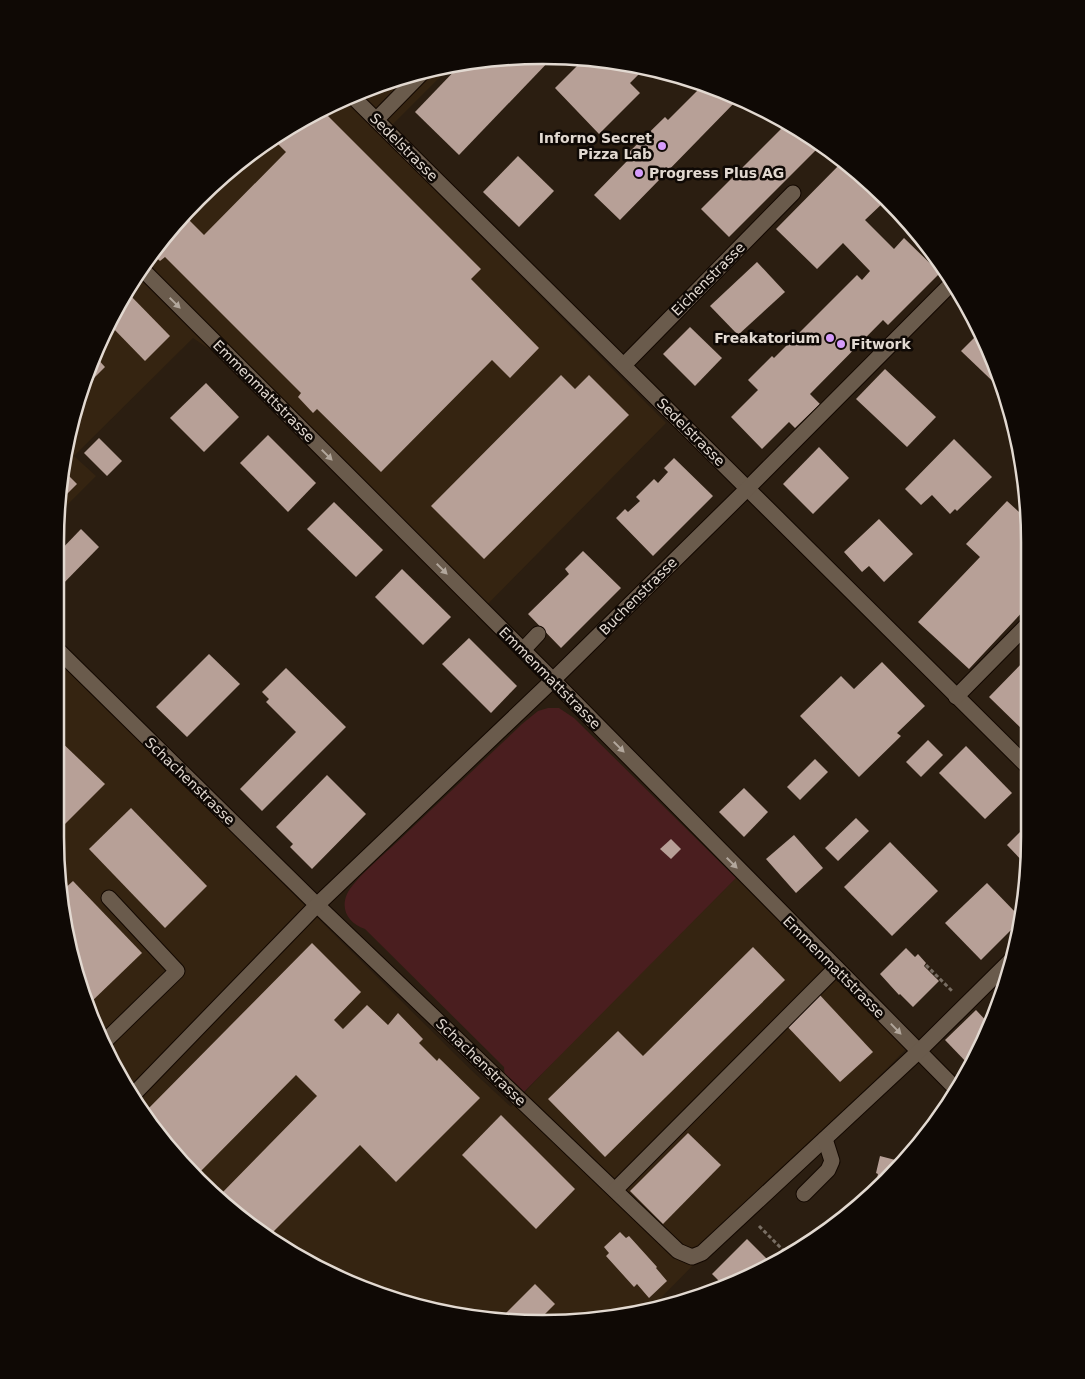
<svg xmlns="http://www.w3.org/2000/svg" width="1085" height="1379" viewBox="0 0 1085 1379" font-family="'DejaVu Sans',sans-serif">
<rect width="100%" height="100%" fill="#2b1e11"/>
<g fill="#352411">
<path d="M451,66L381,136L666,423L476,616L218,355L193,338L74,456L96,476L56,516L81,386L120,299L156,245L221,176L299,120L386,81Z"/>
<path d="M56,659L470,1069L511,1107L572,1042L736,878L907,1048L649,1310L543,1324L417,1307L299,1259L198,1181L120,1080L72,963L55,836Z"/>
</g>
<path fill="#4a1e1f" d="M548,708H559L574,718L736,878L524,1092L515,1091L505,1081L504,1067L365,929C349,924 340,910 347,894C353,881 383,855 395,844C437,804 480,764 522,724L538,711Z"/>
<g fill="#b7a097">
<path d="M553,57L459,155L415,112L462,63L479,59Z"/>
<path d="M585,58L609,62L612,64L613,62L638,67L642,71L630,83L640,93L599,134L555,88Z"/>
<path d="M703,85L739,98L620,220L594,195L629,159L625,156L665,117L668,120Z"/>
<path d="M322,110L481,269L471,279L539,348L510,378L492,360L381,472L317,409L313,413L298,397L301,393L165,257L160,261L151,253L184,215L204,235L286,152L273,139L299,120Z"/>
<path d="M787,123L803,133L818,148L729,237L701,209Z"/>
<path d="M518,156L554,191L519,227L483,192Z"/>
<path d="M844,160L885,201L865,220L894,249L904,238L940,273L888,325L883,320L810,394L820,404L795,428L789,422L762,449L731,417L758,390L748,380L772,356L774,358L857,275L862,280L870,271L843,243L817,269L776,229Z"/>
<path d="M757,262L785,292L738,335L710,306Z"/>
<path d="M126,291L170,336L145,361L109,324Z"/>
<path d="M690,327L722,358L695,386L663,354Z"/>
<path d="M980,332L1004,386L1006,394L961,351Z"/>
<path d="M95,356L105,367L80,392L81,386Z"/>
<path d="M885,369L936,417L907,447L856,399Z"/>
<path d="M561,375L575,389L589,375L629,415L484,559L431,506Z"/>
<path d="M206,383L239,417L204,452L170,418Z"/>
<path d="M268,435L316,483L288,512L240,463Z"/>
<path d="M99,438L122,461L107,476L84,453Z"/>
<path d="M954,439L992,477L957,511L955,509L950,514L932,495L921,505L905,489Z"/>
<path d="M819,447L849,478L813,514L783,484Z"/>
<path d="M674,458L713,496L653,556L616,518L625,509L628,512L640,501L636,497L654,479L658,483L668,472L664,468Z"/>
<path d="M64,471L77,484L57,504Z"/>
<path d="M1007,501L1029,521V586L1020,596L1029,605L969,669L918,622L980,557L966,544Z"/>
<path d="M334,502L383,550L356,577L307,529Z"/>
<path d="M879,519L913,554L884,582L869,566L862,572L844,552Z"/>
<path d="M81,529L99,547L56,591V555Z"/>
<path d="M583,551L621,588L561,648L528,614L569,574L565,569Z"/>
<path d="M402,569L451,617L423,645L375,597Z"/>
<path d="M469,638L517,686L491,713L442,664Z"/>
<path d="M209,654L240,684L187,737L156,707Z"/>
<path d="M1025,660L1028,662L1029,660L1030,737L989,697Z"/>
<path d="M882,662L925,706L897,733L901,736L859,777L800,716L841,676L854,689Z"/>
<path d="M286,668L346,727L262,811L240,789L296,732L266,702L269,699L262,692Z"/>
<path d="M55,736L105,784L55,834Z"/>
<path d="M928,740L943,755L921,777L906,762Z"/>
<path d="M966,746L1012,793L985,819L939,773Z"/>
<path d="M815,759L828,772L800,800L787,787Z"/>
<path d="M327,775L366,814L312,869L290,847L293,844L276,827Z"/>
<path d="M744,788L768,812L744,837L719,812Z"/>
<path d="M131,808L207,886L165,928L89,849Z"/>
<path d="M856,818L869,831L838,861L825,848Z"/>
<path d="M1030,822V837L1027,866L1007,845Z"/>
<path d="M794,835L823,868L796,893L766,859Z"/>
<path d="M671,839L681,849L671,859L660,849Z"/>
<path d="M890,842L938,891L892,936L844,887Z"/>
<path d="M73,881L142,953L89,1004L72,963L62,891Z"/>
<path d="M987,883L1022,919L981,960L945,923Z"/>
<path d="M312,943L361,992L334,1020L343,1029L367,1005L388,1025L398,1013L423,1039L419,1043L437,1061L439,1058L480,1098L396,1182L360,1145L269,1236L218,1197L317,1096L296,1075L198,1174L172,1147L145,1112Z"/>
<path d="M753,947L785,980L605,1157L548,1099L618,1031L643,1056Z"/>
<path d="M906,948L915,957L918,954L926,963L924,966L939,981L913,1007L900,994L899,995L880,974Z"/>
<path d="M1005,982L1004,987L1001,997L995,992Z"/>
<path d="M817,992L873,1052L840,1082L784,1023Z"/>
<path d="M976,1010L991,1026L970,1066L945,1040Z"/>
<path d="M501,1115L575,1189L536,1229L462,1155Z"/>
<path d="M688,1133L721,1165L663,1224L630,1191Z"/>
<path d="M880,1156L903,1162L887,1181L874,1191L878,1174L876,1173Z"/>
<path d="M620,1232L626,1238L629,1236L657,1267L656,1268L667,1281L649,1298L637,1284L634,1287L606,1256L609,1253L604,1247Z"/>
<path d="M747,1239L772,1264L723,1285L712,1274Z"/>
<path d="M535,1284L555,1304L536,1323L501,1318Z"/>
</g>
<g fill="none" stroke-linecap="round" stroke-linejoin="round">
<defs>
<g id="minor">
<path d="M352,96L1030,769"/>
<path d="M376,120L423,72"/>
<path d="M141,268L553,680L957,1090"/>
<path d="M624,365L793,193"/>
<path d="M56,648L317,905L678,1251L692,1257L702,1253L918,1052L1013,958"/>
<path d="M523,650L538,634"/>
<path d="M956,697L1029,623"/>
<path d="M104,1042L177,971L109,898"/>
<path d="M132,1096L317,905L553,680L747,489L953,282"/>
<path d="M615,1190L836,968"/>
<path d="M804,1194L828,1170L832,1161L825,1139"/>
</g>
</defs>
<use href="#minor" stroke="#130801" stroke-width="17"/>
<g stroke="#796e63" stroke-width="3" stroke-dasharray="4 2.5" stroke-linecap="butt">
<path d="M926,965L952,991"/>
<path d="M759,1226L789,1256"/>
</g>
<use href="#minor" stroke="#6a5b4c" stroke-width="15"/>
</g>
<defs><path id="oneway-solid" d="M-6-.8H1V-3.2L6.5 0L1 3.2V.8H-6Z" transform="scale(1.25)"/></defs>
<g fill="#b2a79c">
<use href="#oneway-solid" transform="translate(175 303) rotate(45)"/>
<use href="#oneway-solid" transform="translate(327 455) rotate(45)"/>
<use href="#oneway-solid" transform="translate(442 569) rotate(45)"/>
<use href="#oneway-solid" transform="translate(619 747) rotate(45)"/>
<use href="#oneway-solid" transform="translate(732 863) rotate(45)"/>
<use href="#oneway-solid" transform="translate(896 1029) rotate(46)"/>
</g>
<g fill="#d59cfb" stroke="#0f0905" stroke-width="2">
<circle cx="662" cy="146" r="5"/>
<circle cx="639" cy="173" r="5"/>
<circle cx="830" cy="338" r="5"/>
<circle cx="841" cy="344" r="5"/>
</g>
<g text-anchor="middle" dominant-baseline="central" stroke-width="5" stroke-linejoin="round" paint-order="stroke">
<g font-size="14" font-weight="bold" fill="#e2d9d1" stroke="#0f0905" text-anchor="end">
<text x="652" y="138">Inforno Secret<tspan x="652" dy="16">Pizza Lab</tspan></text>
<text x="649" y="173" text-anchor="start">Progress Plus AG</text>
<text x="820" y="338">Freakatorium</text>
<text x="851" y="344" text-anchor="start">Fitwork</text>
</g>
<g font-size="14" fill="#e2d9d1" stroke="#0f0905">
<text transform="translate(404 147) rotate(45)">Sedelstrasse</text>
<text transform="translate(708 279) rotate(-45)">Eichenstrasse</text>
<text transform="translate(264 391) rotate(45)">Emmenmattstrasse</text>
<text transform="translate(691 432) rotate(45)">Sedelstrasse</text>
<text transform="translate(638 596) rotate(-45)">Buchenstrasse</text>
<text transform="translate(550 678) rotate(45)">Emmenmattstrasse</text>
<text transform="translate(190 781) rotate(44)">Schachenstrasse</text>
<text transform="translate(834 967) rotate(45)">Emmenmattstrasse</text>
<text transform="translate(481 1062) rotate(44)">Schachenstrasse</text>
</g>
</g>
<path d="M0 0H1085V1379H0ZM542 64H543A478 478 0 0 1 1021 542V837A478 478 0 0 1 543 1315H542A478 478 0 0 1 64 837V542A478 478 0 0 1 542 64Z" fill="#0f0905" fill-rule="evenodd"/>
<path fill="none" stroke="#e2d9d1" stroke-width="2.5" d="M542 64H543A478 478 0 0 1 1021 542V837A478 478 0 0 1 543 1315H542A478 478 0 0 1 64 837V542A478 478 0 0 1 542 64Z"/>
</svg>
